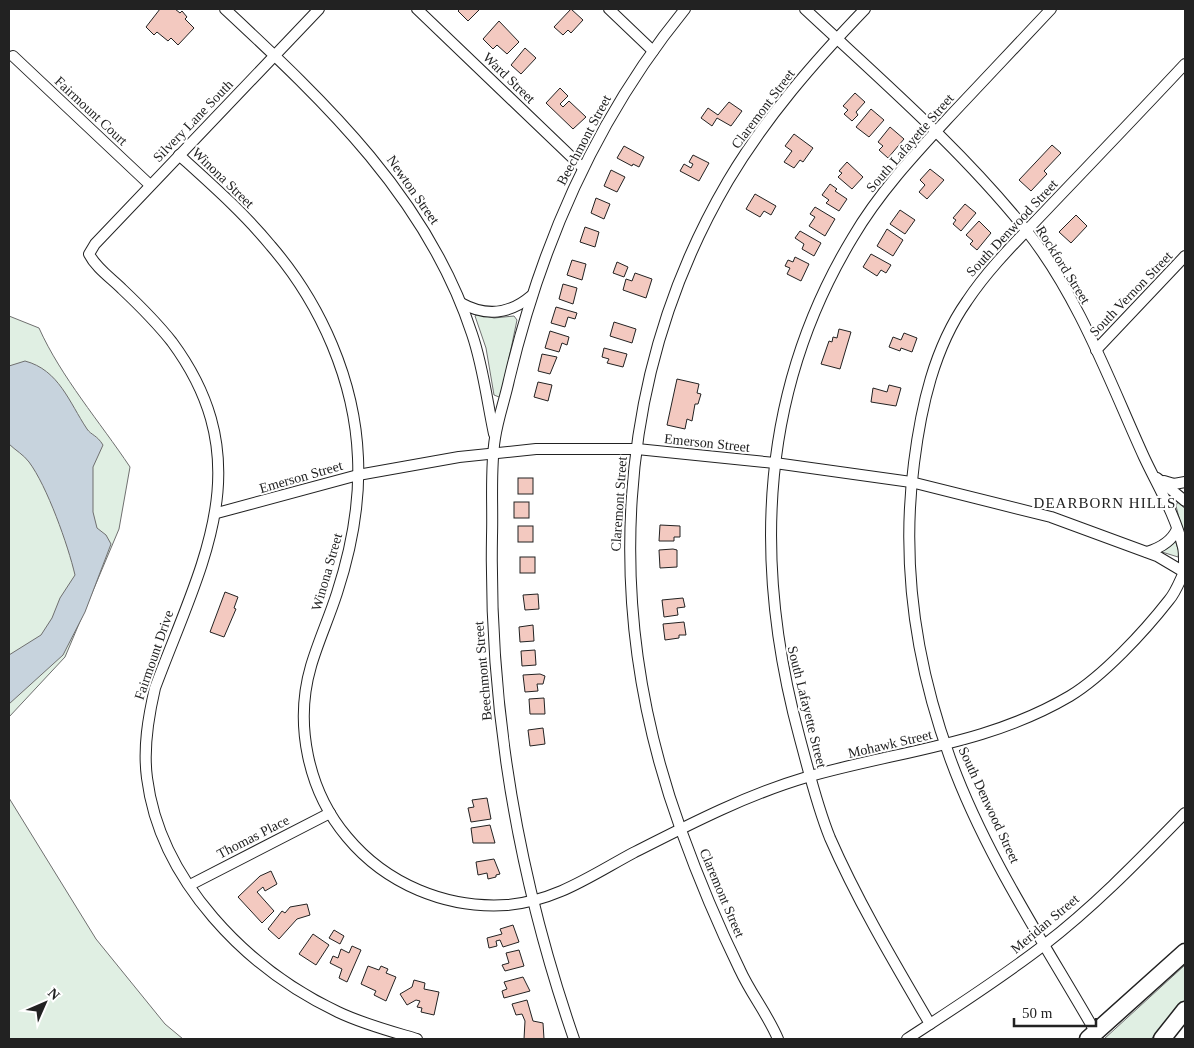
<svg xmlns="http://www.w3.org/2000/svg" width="1194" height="1048" viewBox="0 0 1194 1048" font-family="'Times New Roman',serif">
<rect width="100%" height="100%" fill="#fff"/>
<g fill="#e0efe3" stroke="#6f6f6f">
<path d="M478,314L494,318L514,316L517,320L502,392L499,397L494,395L486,348L475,316Z"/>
<path d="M9,316L39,328C61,377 100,422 130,467L119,529L65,657L9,717Z"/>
<path d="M1178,501L1185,509V541L1176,506Z"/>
<path d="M1175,540L1179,552L1178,557L1162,552L1161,550Z"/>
<path d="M9,798L96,939L165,1024L183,1039H9Z"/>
<path d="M1185,965V1003L1151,1039H1104Z"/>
</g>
<path fill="#c7d3dd" stroke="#6f6f6f" d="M25,361C59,370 69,402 87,429C91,435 97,435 103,445L93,467V512L97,528L106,535L111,544L85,612L63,655L9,704V655L41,635L52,618L60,598L75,575C68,545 47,486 29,462C24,455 15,450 9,444V366Z"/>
<g fill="#f3c9c0" stroke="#222">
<path d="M160,9H175L180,13L182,11L187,17L185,19L194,28L178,45L171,38L168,41L157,32L154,35L146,27Z"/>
<path d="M460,9H480L468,21L458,11Z"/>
<path d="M571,9L583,20L571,33L568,30L563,35L554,27Z"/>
<path d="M499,21L519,42L507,54L497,45L493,49L483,39Z"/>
<path d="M525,48L536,58L521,74L511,65Z"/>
<path d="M560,88L568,96L560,104L563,107L569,101L586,117L573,129L546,103Z"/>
<path d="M855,93L865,102L856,112L858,115L852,121L844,114L848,110L843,106Z"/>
<path d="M729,102L742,111L731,126L717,118L712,126L701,118L708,108L718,115Z"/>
<path d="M871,109L884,120L869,137L856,127Z"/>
<path d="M890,127L904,139L888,158L879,150L883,146L878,142Z"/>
<path d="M794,134L813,148L803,162L800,160L794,168L784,162L792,151L785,146Z"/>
<path d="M1052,145L1061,153L1044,171L1047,174L1031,191L1019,180Z"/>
<path d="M624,146L644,157L639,167L633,164L632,166L617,158Z"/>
<path d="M693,155L709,163L699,181L680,171L684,164L691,168L693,164L689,162Z"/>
<path d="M847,162L863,177L852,189L838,177L842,173L839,171Z"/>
<path d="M930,169L944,180L927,199L919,192L925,185L920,180Z"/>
<path d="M611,170L625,177L617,192L604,186Z"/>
<path d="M830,184L837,189L835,191L847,199L839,211L826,203L829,200L822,195Z"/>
<path d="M755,194L776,206L771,215L764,211L760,217L746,209Z"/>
<path d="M596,198L610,204L604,219L591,213Z"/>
<path d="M965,204L976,213L961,231L953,224L956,220L953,218Z"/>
<path d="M815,207L835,219L825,236L809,226L815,217L810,214Z"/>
<path d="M900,210L915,220L905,234L890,224Z"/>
<path d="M1076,215L1087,226L1071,243L1059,232Z"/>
<path d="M979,221L991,233L977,250L970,244L973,241L966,235Z"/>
<path d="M585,227L599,232L595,247L580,242Z"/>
<path d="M887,229L903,240L893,256L877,246Z"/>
<path d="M800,231L821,243L814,256L802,249L804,244L795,238Z"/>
<path d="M871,254L891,265L886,273L881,270L877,276L863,267Z"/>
<path d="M795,257L809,264L801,281L787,274L790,268L785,266L788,260L793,262Z"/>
<path d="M572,260L586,264L582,280L567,275Z"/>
<path d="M617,262L628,267L624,277L613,273Z"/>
<path d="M635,273L652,279L646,298L623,290L626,279L632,281Z"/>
<path d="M563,284L577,288L573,304L559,299Z"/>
<path d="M556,307L577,313L575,319L568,317L565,327L551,323Z"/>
<path d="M614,322L636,329L632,343L610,336Z"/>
<path d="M839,329L851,332L840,369L821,364L829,341L832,342L833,337L837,338Z"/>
<path d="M550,331L569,337L567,345L562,343L559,352L545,348Z"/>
<path d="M904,333L917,338L912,352L901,348L900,351L889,347L893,337L901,340Z"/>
<path d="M604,348L627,354L623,367L607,363L609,359L602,357Z"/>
<path d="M542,354L557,357L550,374L538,371Z"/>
<path d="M677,379L699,384L697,393L701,394L698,404H695L692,421L687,419L685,429L667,425Z"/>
<path d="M538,382L552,385L548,401L534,397Z"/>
<path d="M889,385L901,388L896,406L871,402L873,388L887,392Z"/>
<rect x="518" y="478" width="15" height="16"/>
<rect x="514" y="502" width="15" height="16"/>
<path d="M660,525L680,526V537H674V541H659Z"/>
<rect x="518" y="526" width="15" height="16"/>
<path d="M673,549L677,550V567L660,568L659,550Z"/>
<rect x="520" y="557" width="15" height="16"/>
<path d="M225,592L238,597L234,608L236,609L224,637L210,632Z"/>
<path d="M538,594L539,609L525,610L523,595Z"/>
<path d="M683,598L685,607L677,608L678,615L664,617L662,600Z"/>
<path d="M684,622L686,635H679V638L665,640L663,624Z"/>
<path d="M533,625L534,641L520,642L519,627Z"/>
<path d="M535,650L536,665L522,666L521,651Z"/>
<path d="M540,674L545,676L543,684H537L538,691L525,692L523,675Z"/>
<path d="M544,698L545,714H530L529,699Z"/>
<path d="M543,728L545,744L530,746L528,730Z"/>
<path d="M487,798L491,819L471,822L468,808L474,807L472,800Z"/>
<path d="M490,825L495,843H473L471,828Z"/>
<path d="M494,859L500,874L496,875V877L488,879L487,873L478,875L476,862Z"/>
<path d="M271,871L277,884L265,891L263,887L257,892L274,911L262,923L238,897L260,876Z"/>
<path d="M307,904L310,915L297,919L279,939L268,929L282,911L285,913L290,907Z"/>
<path d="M513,925L519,942L503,947L500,940L496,941L497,946L489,948L487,938L502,934L500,929Z"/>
<path d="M334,930L344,936L340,944L329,938Z"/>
<path d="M313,934L329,945L316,965L299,954Z"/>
<path d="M352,946L361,950L347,982L339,978L342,969L330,963L333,956L338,958L341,949L349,953Z"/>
<path d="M519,950L524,966L505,971L502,965L509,963L506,953Z"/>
<path d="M368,966L379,970L381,966L388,969L386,973L396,977L386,1001L374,995L376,991L361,984Z"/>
<path d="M523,977L530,991L504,998L502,991L507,989L504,982Z"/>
<path d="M414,980L425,983L424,989L439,992L434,1015L421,1012L422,1008L417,1007L420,1001L416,1000L407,1005L400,994L412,987Z"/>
<path d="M527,1000L533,1021L543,1023L544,1039H524L525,1021L522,1014L516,1015L512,1004Z"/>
</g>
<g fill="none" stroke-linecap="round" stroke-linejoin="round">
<defs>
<g id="minor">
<path d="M225,9C326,103 428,199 472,334C483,366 487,401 494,434"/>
<path d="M319,9L95,244L89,254C96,268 111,278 122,289C140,306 157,323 172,342C262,464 201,564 155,688C148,718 143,748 147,778C160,881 247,969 338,1012C363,1024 390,1031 417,1039"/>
<path d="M417,9L583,168"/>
<path d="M609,9L653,51"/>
<path d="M805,9C881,80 961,149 1026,230C1079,297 1109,380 1144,457C1158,487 1175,514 1183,547C1185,555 1183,565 1185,572"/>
<path d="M13,56L150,185"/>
<path d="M179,155C211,184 244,213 271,246C321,304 355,381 358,458C360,503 351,550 337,593C329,618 318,642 311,666C294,724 308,791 347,837C386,884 446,909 507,905C556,901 592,875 633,853C690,824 746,795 807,777C897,751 987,745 1070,696C1103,676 1144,632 1169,600C1176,592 1180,580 1185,570"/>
<path d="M461,303C486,317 510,314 531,296"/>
<path d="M1096,350L1185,256"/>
<path d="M1157,478L1185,501"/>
<path d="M1164,481L1174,484L1185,482"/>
<path d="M217,513L358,475L459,457L536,449H637L775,463L911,482L1051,517L1157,556L1184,572"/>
<path d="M1147,552C1160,548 1172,541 1177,529"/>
<path d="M190,885L330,813"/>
<path d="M930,1024C895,964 858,902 830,838C817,806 809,772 800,739C753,566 758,394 853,237C880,191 917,152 953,113C986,78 1018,44 1051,9"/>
<path d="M1096,1033C1045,944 985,855 950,758C916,664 901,563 914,463C921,407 934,348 967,301C991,265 1022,236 1051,205C1096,158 1141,111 1185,64"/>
<path d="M574,1039C518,877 489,708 492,536C493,504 490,469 495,438C498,418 505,399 509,380C541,244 597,117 685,9"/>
<path d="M778,1039C768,1015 751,994 740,970C718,925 698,877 681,830C603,615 612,379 728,181C766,117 814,62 865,9"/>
<path d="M907,1039C953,1009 1000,979 1044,945C1095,906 1141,858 1185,813"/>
</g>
<g id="primary">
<path d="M1088,1039L1185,952"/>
<path d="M1162,1039L1185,1010"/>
</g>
</defs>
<use href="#minor" stroke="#222" stroke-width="12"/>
<use href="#primary" stroke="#222" stroke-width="19"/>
<use href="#minor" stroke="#fff" stroke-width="10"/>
<use href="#primary" stroke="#fff" stroke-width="16"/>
</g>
<g text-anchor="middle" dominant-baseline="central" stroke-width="4" stroke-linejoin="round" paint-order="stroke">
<g font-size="14" fill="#222" stroke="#fff">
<text transform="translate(509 78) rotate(44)">Ward Street</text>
<text transform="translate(763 109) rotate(-53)">Claremont Street</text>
<text transform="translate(91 111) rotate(43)">Fairmount Court</text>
<text transform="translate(193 121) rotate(-46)">Silvery Lane South</text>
<text transform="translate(584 140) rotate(-62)">Beechmont Street</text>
<text transform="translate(910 143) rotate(-49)">South Lafayette Street</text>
<text transform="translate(223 178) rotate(44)">Winona Street</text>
<text transform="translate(413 190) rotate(55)">Newton Street</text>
<text transform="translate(1012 228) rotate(-47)">South Denwood Street</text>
<text transform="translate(1063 265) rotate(58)">Rockford Street</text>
<text transform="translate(1131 294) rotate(-46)">South Vernon Street</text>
<text transform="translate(707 443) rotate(6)">Emerson Street</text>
<text transform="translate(301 477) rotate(-16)">Emerson Street</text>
<text transform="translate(619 504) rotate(-86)">Claremont Street</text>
<text transform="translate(327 572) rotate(-74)">Winona Street</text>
<text transform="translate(154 655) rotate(-71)">Fairmount Drive</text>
<text transform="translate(483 671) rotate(-95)">Beechmont Street</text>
<text transform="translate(807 707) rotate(76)">South Lafayette Street</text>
<text transform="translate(890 744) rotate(-13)">Mohawk Street</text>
<text transform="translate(989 805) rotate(65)">South Denwood Street</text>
<text transform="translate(253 837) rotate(-27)">Thomas Place</text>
<text transform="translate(722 893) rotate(67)">Claremont Street</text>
<text transform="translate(1045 924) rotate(-40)">Meridan Street</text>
</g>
<g font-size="15" letter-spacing="1" fill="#222" stroke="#fff">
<text x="1105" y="503">DEARBORN HILLS</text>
</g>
</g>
<rect width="1194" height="1048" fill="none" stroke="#222222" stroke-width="20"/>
<g transform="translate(45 1003) rotate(45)" stroke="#ffffff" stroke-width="4" paint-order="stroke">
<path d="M0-4L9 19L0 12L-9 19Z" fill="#222222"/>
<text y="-8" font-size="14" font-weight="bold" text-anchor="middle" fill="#222222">N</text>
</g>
<path d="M1014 1018v8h82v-8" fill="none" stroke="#222222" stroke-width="2.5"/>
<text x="1022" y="1018" font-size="15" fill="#222222" stroke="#ffffff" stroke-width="4" paint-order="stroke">50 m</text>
</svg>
